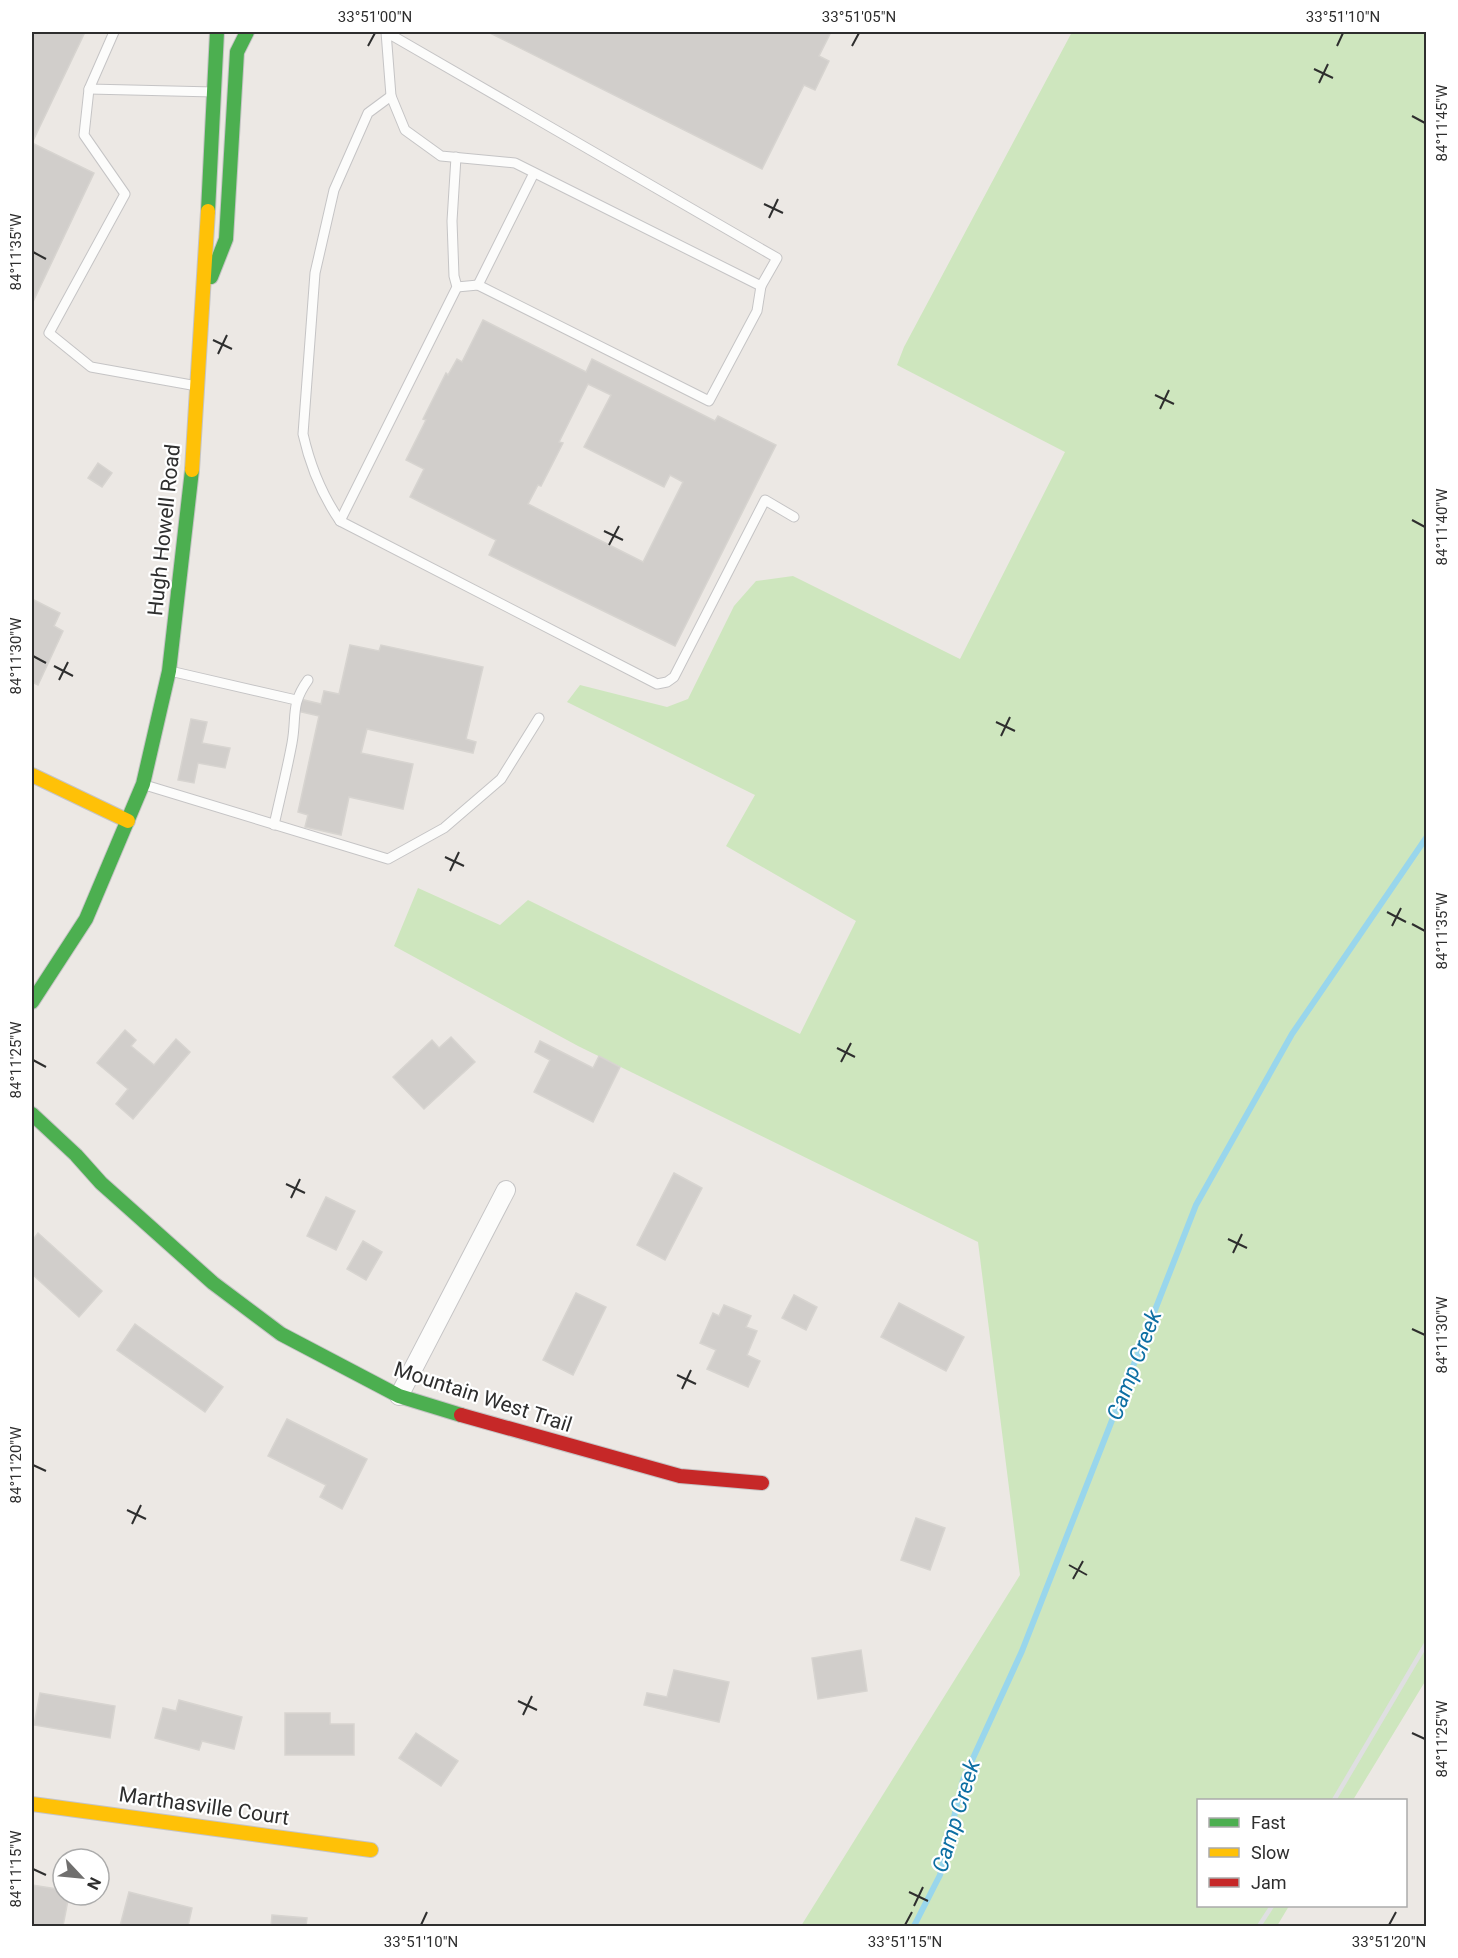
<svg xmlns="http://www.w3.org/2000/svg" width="1458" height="1958" viewBox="0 0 1458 1958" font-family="Roboto,sans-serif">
<rect width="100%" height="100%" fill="#ece8e4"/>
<path fill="#cee6be" d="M1072,32H1426V1680L1353,1800H1198V1906H1289L1277,1926H801L1020,1575L978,1242L578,1046L394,946L418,888L500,925L528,900L800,1034L856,921L726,846L755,795L567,702L580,685L667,707L688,699L734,606L756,581L793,576L960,659L1065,452L897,365L904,347Z"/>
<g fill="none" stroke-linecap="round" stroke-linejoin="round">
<path stroke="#99d6ec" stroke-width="6" d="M914,1926L940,1875L963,1780L1022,1651L1196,1205L1292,1034L1426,838"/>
</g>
<g fill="#d1cecb" stroke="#d7d4d0" stroke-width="1.5" fill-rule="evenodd">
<path d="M32,32H85L32,143L94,173L32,304Z"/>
<path d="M488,32H831L819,56L829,61L815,90L804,85L762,169Z"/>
<path d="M483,320L586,372L592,359L715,421L718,416L776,445L675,646L489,555L496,540L410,497L424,469L406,460L426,420L423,419L446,373L448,375L457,359L462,362ZM588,384L611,395L584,447L664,487L670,475L683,482L643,562L528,504L538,485L541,486L563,443L559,442Z"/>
<path d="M98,463L112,473L102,487L88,478Z"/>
<path d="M32,599L60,613L54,626L63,631L38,685L32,682Z"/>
<path d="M350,645L379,651L381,645L483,667L466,739L476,742L473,753L367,729L361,753L413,764L403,809L349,797L341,835L305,827L308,815L298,812L319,716L297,711L300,699L321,704L324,691L339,694Z"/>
<path d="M191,719L207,722L202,743L230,748L225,768L198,763L194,783L178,780Z"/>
<path d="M125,1030L136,1040L131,1046L154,1065L176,1039L190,1052L133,1119L116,1104L128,1089L97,1063Z"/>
<path d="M451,1037L475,1062L424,1109L393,1077L432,1040L439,1048Z"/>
<path d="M540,1041L593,1068L599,1056L620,1067L593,1122L534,1092L550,1060L535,1052Z"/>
<path d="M674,1173L702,1188L665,1260L637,1245Z"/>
<path d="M326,1197L355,1211L336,1250L307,1236Z"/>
<path d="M38,1233L102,1291L79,1317L32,1274V1241Z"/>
<path d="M363,1241L382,1252L366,1280L347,1269Z"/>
<path d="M576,1293L606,1307L573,1375L543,1360Z"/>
<path d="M794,1295L817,1307L806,1330L782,1318Z"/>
<path d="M899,1303L964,1337L946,1371L881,1337Z"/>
<path d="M724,1305L751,1316L746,1327L757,1331L747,1355L760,1361L748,1387L707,1369L716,1350L700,1343L713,1313L719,1316Z"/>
<path d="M135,1324L223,1387L205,1412L117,1350Z"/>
<path d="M287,1419L367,1459L342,1509L320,1497L326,1485L268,1456Z"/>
<path d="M916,1518L945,1528L930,1570L901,1560Z"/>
<path d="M861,1650L867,1691L818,1699L812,1658Z"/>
<path d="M674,1670L729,1682L719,1722L644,1705L647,1693L667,1697Z"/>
<path d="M40,1693L115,1706L110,1738L34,1725Z"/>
<path d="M179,1700L242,1717L234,1749L202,1741L199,1750L155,1738L163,1708L176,1711Z"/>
<path d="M285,1713H330V1724H354V1755H285Z"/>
<path d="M416,1733L458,1761L441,1786L399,1758Z"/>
<path d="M32,1885L63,1890V1895H69L63,1926H32Z"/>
<path d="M129,1892L192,1908L188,1926H120Z"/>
<path d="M272,1915L307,1918L306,1926H271Z"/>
</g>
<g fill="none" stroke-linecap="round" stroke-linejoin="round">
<defs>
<g id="lane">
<path d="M114,32L89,89L214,92"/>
<path d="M386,32L777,258L761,286L515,163L441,156L405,130L391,96Z"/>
<path d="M89,89L84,135L125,194L49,333L91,367L197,386"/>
<path d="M391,96L368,113L334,190L315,273L303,434C310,465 322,495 340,521L657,684L667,682L674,677L765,500L794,517"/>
<path d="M478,285L534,173"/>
<path d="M457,287L478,285L709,401L757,311L761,286"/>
<path d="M340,521L457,287L454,276L452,221L456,157"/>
<path d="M170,671L296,700"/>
<path d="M145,785L388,859L444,828L501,779L539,718"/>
<path d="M274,825C280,798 287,770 292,743C297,716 290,705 308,680"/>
</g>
<path id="street" d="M399,1396L506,1190"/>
<g id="fast">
<path d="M208,211L217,32"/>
<path d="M211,277L226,239L237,52L247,32"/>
<path d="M32,1002L86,919L143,784L169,671L192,470"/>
<path d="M32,1114L76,1155L101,1183L213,1283L281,1334L399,1396L461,1415"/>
</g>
<g id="slow">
<path d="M192,470L208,211"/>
<path d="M32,775L128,821"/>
<path d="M32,1804L371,1850"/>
</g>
<path id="jam" d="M461,1415L680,1476L762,1483"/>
</defs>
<use href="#lane" stroke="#c5c4c5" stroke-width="11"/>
<use href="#street" stroke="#c5c4c5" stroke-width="20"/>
<use href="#fast" stroke="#c5c4c5" stroke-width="16"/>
<use href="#slow" stroke="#c5c4c5" stroke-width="16"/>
<use href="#jam" stroke="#c5c4c5" stroke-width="16"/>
<use href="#lane" stroke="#fcfcfb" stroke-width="9"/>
<use href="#street" stroke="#fcfcfb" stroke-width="18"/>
<use href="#fast" stroke="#4caf50" stroke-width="14"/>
<use href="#slow" stroke="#ffc107" stroke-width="14"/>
<use href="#jam" stroke="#c62828" stroke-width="14"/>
<g stroke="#dfdfe1" stroke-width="4.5">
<path d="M1334,1800L1426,1644"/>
<path d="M1259,1926L1272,1906"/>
</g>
</g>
<path fill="none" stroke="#2e2e2e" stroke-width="2" d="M368,46L375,33M852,46L859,33M1337,46L1343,33M1314,69L1333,78M1319,83L1328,64M1412,116L1425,123M764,204L783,213M769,218L778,199M33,252L46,259M213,340L232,349M218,354L227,335M1155,395L1174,404M1160,409L1169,390M1412,520L1425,527M604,531L623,540M609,545L619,526M33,656L46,663M54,666L73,676M59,680L68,662M996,722L1015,731M1001,736L1010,717M445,857L464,866M450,871L459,852M1387,912L1406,922M1412,924L1425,931M1392,926L1401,908M837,1048L855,1057M33,1060L46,1067M841,1062L851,1043M286,1184L305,1193M291,1198L300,1179M1228,1239L1247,1248M1233,1253L1242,1234M1412,1329L1425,1335M677,1375L696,1384M682,1389L691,1370M33,1465L46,1471M127,1510L146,1519M132,1524L141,1505M1069,1565L1087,1575M1073,1579L1083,1561M518,1701L537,1710M523,1715L532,1696M1412,1733L1425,1739M33,1869L46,1875M909,1892L928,1901M914,1906L923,1887M421,1925L427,1912M905,1925L912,1912M1389,1925L1396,1912"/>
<g text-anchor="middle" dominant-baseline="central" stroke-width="4.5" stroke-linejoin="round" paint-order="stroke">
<g font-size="21" fill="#2e2e2e" stroke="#fff">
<text transform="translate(164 530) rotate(-84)">Hugh Howell Road</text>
<text transform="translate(483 1397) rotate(18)">Mountain West Trail</text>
<text transform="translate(204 1806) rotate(8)">Marthasville Court</text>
</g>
<g font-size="22" font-style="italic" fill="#0d6fa3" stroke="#fff">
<text transform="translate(1134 1365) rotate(-69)">Camp Creek</text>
<text transform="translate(956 1816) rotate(-73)">Camp Creek</text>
</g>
</g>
<rect width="1458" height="1958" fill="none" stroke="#ffffff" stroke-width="66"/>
<rect x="1197" y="1799" width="210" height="108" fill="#ffffff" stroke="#ababab" stroke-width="1.5"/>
<rect x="1209" y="1818" width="30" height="9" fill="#4caf50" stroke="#ababab" stroke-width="1.5"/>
<text x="1251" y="1829" font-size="18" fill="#2e2e2e">Fast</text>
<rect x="1209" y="1848" width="30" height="9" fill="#ffc107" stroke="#ababab" stroke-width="1.5"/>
<text x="1251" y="1859" font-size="18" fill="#2e2e2e">Slow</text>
<rect x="1209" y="1878" width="30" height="9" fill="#c62828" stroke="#ababab" stroke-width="1.5"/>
<text x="1251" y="1889" font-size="18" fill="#2e2e2e">Jam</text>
<g transform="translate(81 1877) rotate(116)"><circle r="28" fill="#ffffff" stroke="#ababab" stroke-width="1.5"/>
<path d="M0-4.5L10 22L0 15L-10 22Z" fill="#706f6e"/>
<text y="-9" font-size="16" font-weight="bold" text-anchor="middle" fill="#2e2e2e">N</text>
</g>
<rect x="33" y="33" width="1392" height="1892" fill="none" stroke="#2e2e2e" stroke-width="2"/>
<g font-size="15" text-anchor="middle" fill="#2e2e2e">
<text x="375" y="22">33°51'00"N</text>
<text x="859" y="22">33°51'05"N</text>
<text x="1343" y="22">33°51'10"N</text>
<text transform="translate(1442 123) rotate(-90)" y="5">84°11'45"W</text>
<text transform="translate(16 252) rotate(-90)" y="5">84°11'35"W</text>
<text transform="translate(1442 527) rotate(-90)" y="5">84°11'40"W</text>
<text transform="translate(16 656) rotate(-90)" y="5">84°11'30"W</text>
<text transform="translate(1442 931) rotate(-90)" y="5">84°11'35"W</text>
<text transform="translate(16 1060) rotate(-90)" y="5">84°11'25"W</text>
<text transform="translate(1442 1335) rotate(-90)" y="5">84°11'30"W</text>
<text transform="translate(16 1465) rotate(-90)" y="5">84°11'20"W</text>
<text transform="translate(1442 1739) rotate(-90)" y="5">84°11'25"W</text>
<text transform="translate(16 1869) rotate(-90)" y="5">84°11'15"W</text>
<text x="421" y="1947">33°51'10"N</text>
<text x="905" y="1947">33°51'15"N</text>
<text x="1389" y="1947">33°51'20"N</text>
</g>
</svg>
